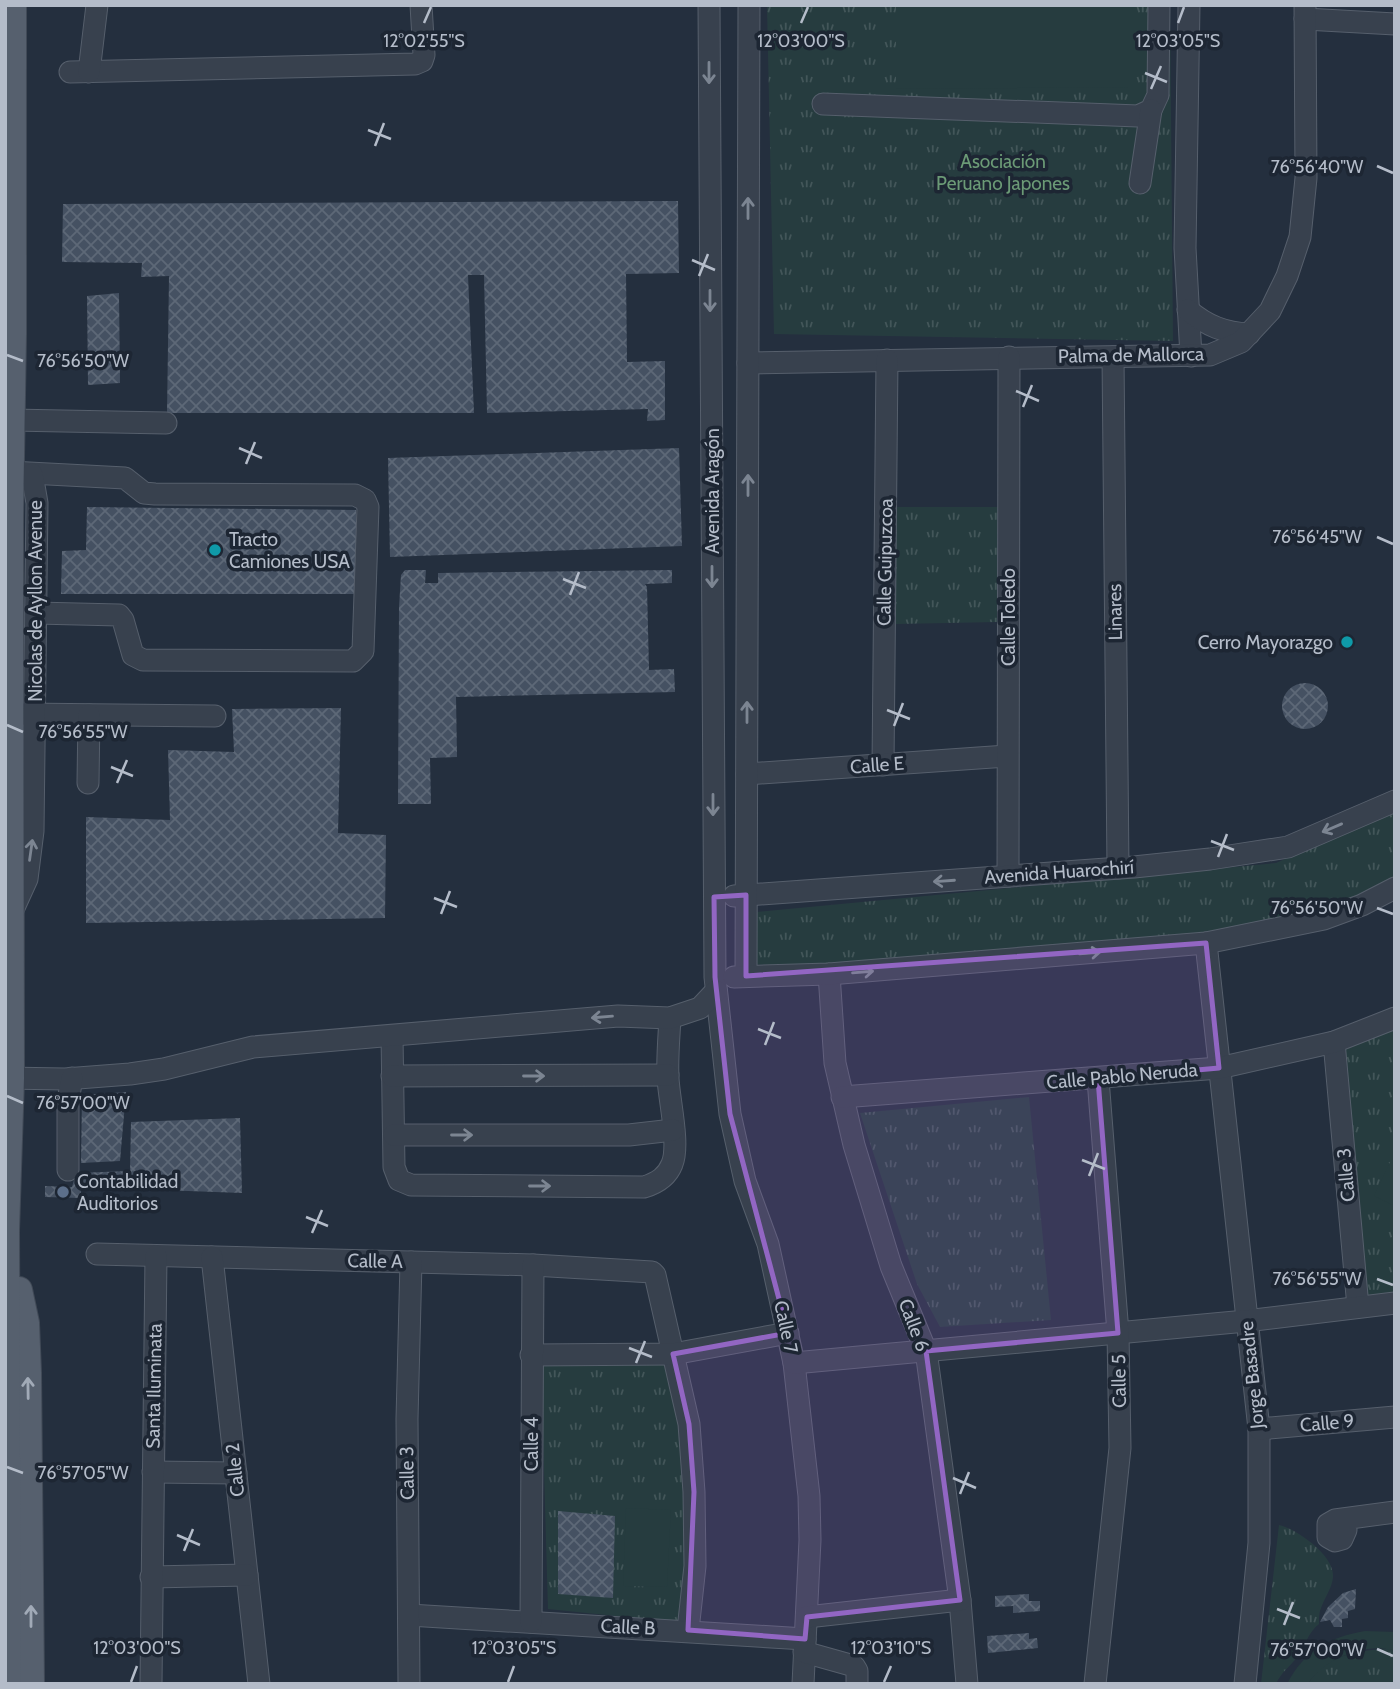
<svg xmlns="http://www.w3.org/2000/svg" width="1400" height="1689" viewBox="0 0 1400 1689" font-family="Cabin,sans-serif">
<defs>
<pattern id="grass-tufts" width="24" height="20" patternUnits="userSpaceOnUse" patternTransform="scale(1.75)"><rect width="24" height="20" fill="#263c3f"/><path d="M3 7l-1-3M5 7V3M7 7l1-3M15 17l-1-3M17 17v-4M19 17l1-3" fill="none" stroke="#435659"/></pattern>
<pattern id="building-cross-hatch" width="8" height="8" patternUnits="userSpaceOnUse" patternTransform="scale(1.75)"><rect width="8" height="8" fill="#455162"/><path d="M0 0l8 8M0 8l8-8" fill="none" stroke="#5d6877"/></pattern>
</defs>
<rect width="100%" height="100%" fill="#242f3e"/>
<g fill="url(#grass-tufts)">
<path d="M767,5H1170L1173,341L774,334Z"/>
<path d="M895,507H998L997,622L896,624Z"/>
<path d="M1395,811V878L1349,902L1318,914L1202,933L833,968L751,964L757,912L1276,863Z"/>
<path d="M1395,1028V1294L1365,1297L1345,1049Z"/>
<path d="M1029,1097L1051,1320L940,1327L917,1284L860,1113Z"/>
<path d="M667,1358L679,1414L688,1500L684,1623L548,1609L541,1364Z"/>
<path d="M1279,1525C1297,1529 1335,1556 1333,1577C1332,1588 1325,1597 1321,1608C1319,1612 1319,1619 1319,1624C1308,1632 1305,1647 1297,1657C1290,1667 1281,1672 1276,1684H1261Z"/>
<path d="M1389,1649L1395,1651V1684H1308C1325,1655 1359,1650 1389,1649Z"/>
</g>
<g fill="#263c3f">
<path d="M896,5H1129V87L896,89Z"/>
<path d="M1391,1160L1395,1162V1206L1374,1196Z"/>
<path d="M626,1508L671,1510L667,1587L623,1586Z"/>
<path d="M1365,1631L1395,1632V1651C1368,1641 1323,1659 1308,1684H1287C1304,1651 1329,1637 1365,1631Z"/>
</g>
<g fill="url(#building-cross-hatch)">
<path d="M678,201L679,273L626,274L627,362L665,361V420L647,421L648,409L487,413L484,275H468L474,413H167L169,276L141,277L142,263L62,262L63,204Z"/>
<path d="M119,293L120,383L88,385L87,296Z"/>
<path d="M679,448L682,546L390,557L388,458Z"/>
<path d="M87,507L356,510V594H61L62,551L86,550Z"/>
<path d="M405,570H426L425,583H438V573L672,570V583L645,584L647,587L649,670L674,669L675,692L456,697L457,757L430,758L431,804H398L399,607L401,575Z"/>
<circle cx="1305" cy="706" r="23"/>
<path d="M341,708L338,833L386,835L385,918L86,923V817L170,820L168,750L234,752L232,709Z"/>
<path d="M126,1092L120,1161L81,1163L82,1095Z"/>
<path d="M240,1118L242,1193L81,1187V1198L45,1197V1186L72,1187L76,1173L130,1171L131,1122Z"/>
<path d="M558,1511L615,1516L613,1598L558,1594Z"/>
<path d="M1356,1589L1355,1609L1348,1611V1618L1342,1619V1627H1334L1330,1620L1320,1622L1328,1607L1343,1593Z"/>
<path d="M1029,1594V1601H1040V1611L1013,1613V1606L995,1607V1596Z"/>
<path d="M1029,1633V1639L1037,1638L1038,1648L988,1653L987,1636Z"/>
</g>
<g fill="none" stroke-linecap="round" stroke-linejoin="round">
<defs>
<g id="minor">
<path d="M709,5L715,977L730,1114L745,1181L768,1244L794,1363L809,1496L810,1540L803,1684"/>
<path d="M1189,5L1185,248L1191,356"/>
<path d="M1305,19L1395,24"/>
<path d="M70,72L415,64L422,61L424,55L421,5"/>
<path d="M89,72L97,5"/>
<path d="M823,104L1138,116L1151,110L1158,95L1159,5"/>
<path d="M1140,183L1151,110"/>
<path d="M1188,310C1207,326 1225,333 1249,334"/>
<path d="M1113,357L1118,868"/>
<path d="M748,363L1210,355L1241,342L1270,311L1287,276L1300,237L1306,178L1305,5"/>
<path d="M11,420L166,423"/>
<path d="M10,472L125,478L144,493L155,494L355,495L365,500L368,507L363,651L353,661L143,660L133,655L123,620L119,615L36,613"/>
<path d="M21,714L215,716"/>
<path d="M883,765L887,360"/>
<path d="M747,774L1007,756"/>
<path d="M88,783L89,715"/>
<path d="M1008,876L1009,357"/>
<path d="M734,896L1134,867L1210,859L1288,847L1395,801"/>
<path d="M12,912L27,879L33,831L37,503L32,474"/>
<path d="M1206,943L1259,1429V1543L1245,1684"/>
<path d="M829,974L835,1063L854,1145L891,1266L926,1351L960,1600L967,1684"/>
<path d="M746,976L749,5"/>
<path d="M734,977L829,974L1206,943L1324,919L1362,905L1395,888"/>
<path d="M392,1036L394,1167L399,1180L411,1185L644,1187C657,1183 667,1177 672,1164C680,1145 669,1100 668,1078C667,1058 669,1037 670,1018"/>
<path d="M1334,1042L1358,1307"/>
<path d="M392,1076L668,1075"/>
<path d="M5,1078L65,1079L130,1074L164,1069L253,1047L618,1016L670,1018L700,1008L716,991"/>
<path d="M842,1097L1219,1068L1334,1042L1395,1018"/>
<path d="M394,1135H629L673,1130"/>
<path d="M68,1170V1101L72,1078"/>
<path d="M97,1254L533,1265L652,1272L655,1275L689,1424L694,1492L695,1566L688,1630"/>
<path d="M212,1257L259,1684"/>
<path d="M531,1355L673,1354L788,1333"/>
<path d="M794,1363L1246,1321L1395,1303"/>
<path d="M1259,1429L1395,1417"/>
<path d="M153,1472L236,1473"/>
<path d="M1345,1519L1346,1530L1342,1539L1335,1541L1328,1537V1524L1335,1520L1395,1512"/>
<path d="M151,1577L247,1575"/>
<path d="M409,1615L805,1639"/>
<path d="M807,1617L960,1600"/>
<path d="M531,1622L533,1265"/>
<path d="M804,1652L854,1666L857,1671V1684"/>
<path d="M151,1684L156,1256"/>
<path d="M409,1684L407,1419L411,1262"/>
<path d="M1095,1684L1120,1448L1118,1333L1098,1079"/>
</g>
<g id="major">
<path d="M19,1290L26,1323L28,1373L31,1684"/>
<path d="M8,1684L6,1230L11,1078L10,519L13,334V5"/>
</g>
</defs>
<use href="#minor" stroke="#565f6c" stroke-width="23"/>
<use href="#major" stroke="#414a57" stroke-width="28"/>
<use href="#minor" stroke="#38414e" stroke-width="21"/>
<use href="#major" stroke="#56606e" stroke-width="26"/>
</g>
<defs><path id="oneway-shaft" d="M-6 0H5M1.5-3L5.5 0L1.5 3" fill="none" stroke-width="1.6" stroke-linecap="round" stroke-linejoin="round" transform="scale(1.75)"/></defs>
<g stroke="#7c8592">
<use href="#oneway-shaft" transform="translate(709 73) rotate(90)"/>
<use href="#oneway-shaft" transform="translate(748 208) rotate(-90)"/>
<use href="#oneway-shaft" transform="translate(710 301) rotate(90)"/>
<use href="#oneway-shaft" transform="translate(748 485) rotate(-90)"/>
<use href="#oneway-shaft" transform="translate(712 577) rotate(90)"/>
<use href="#oneway-shaft" transform="translate(747 712) rotate(-90)"/>
<use href="#oneway-shaft" transform="translate(713 805) rotate(90)"/>
<use href="#oneway-shaft" transform="translate(1332 828) rotate(157)"/>
<use href="#oneway-shaft" transform="translate(31 850) rotate(-82)"/>
<use href="#oneway-shaft" transform="translate(944 881) rotate(176)"/>
<use href="#oneway-shaft" transform="translate(1090 953) rotate(-5)"/>
<use href="#oneway-shaft" transform="translate(863 972) rotate(-5)"/>
<use href="#oneway-shaft" transform="translate(602 1017) rotate(175)"/>
<use href="#oneway-shaft" transform="translate(534 1076)"/>
<use href="#oneway-shaft" transform="translate(462 1135)"/>
<use href="#oneway-shaft" transform="translate(540 1186)"/>
</g>
<g stroke="#a1aab7">
<use href="#oneway-shaft" transform="translate(28 1388) rotate(-91)"/>
<use href="#oneway-shaft" transform="translate(31 1616) rotate(-90)"/>
</g>
<path fill="#9266c3" fill-opacity="0.2" stroke="#9266c3" stroke-width="5" stroke-linejoin="round" d="M746,895V976L1206,943L1219,1068L1098,1079L1118,1333L926,1351L960,1600L807,1617L805,1639L688,1630L694,1492L689,1424L673,1354L788,1333L730,1114L715,977L714,897Z"/>
<path fill="none" stroke="#b4bcc9" stroke-width="2.5" d="M424,23L431,7M801,23L808,7M1178,23L1184,7M1145,73L1167,82M1151,89L1161,66M368,130L391,139M375,146L384,123M1377,166L1393,173M692,260L715,270M699,276L708,254M7,355L23,361M1016,391L1039,401M1023,407L1032,385M239,448L262,458M246,464L255,442M1377,537L1393,544M563,579L586,588M570,595L579,572M887,710L910,719M7,725L23,732M894,726L903,703M111,767L133,776M117,783L127,760M1211,841L1234,850M1218,857L1227,834M434,898L457,907M1377,908L1393,914M441,914L450,891M758,1029L781,1038M765,1045L774,1022M7,1096L23,1103M1082,1160L1105,1169M1089,1176L1098,1153M306,1217L328,1226M312,1233L322,1210M1377,1279L1393,1285M629,1348L652,1357M636,1363L645,1341M7,1467L23,1473M953,1478L976,1488M960,1494L969,1472M177,1535L200,1545M184,1551L193,1529M1277,1609L1300,1618M1284,1625L1293,1602M1377,1649L1393,1656M131,1682L137,1666M508,1682L514,1666M884,1682L891,1666"/>
<g fill="#0f9aa8" stroke="#1d2633" stroke-width="2.5">
<circle cx="215" cy="550" r="7"/>
<circle cx="1347" cy="642" r="7"/>
</g>
<circle fill="#5c6f8a" stroke="#1d2633" stroke-width="2.5" cx="63" cy="1192" r="7"/>
<g text-anchor="middle" dominant-baseline="central" stroke-width="7" stroke-linejoin="round" paint-order="stroke">
<g font-size="19" fill="#6b9a76" stroke="#1d2633">
<text x="1003" y="161">Asociación<tspan x="1003" dy="22">Peruano Japones</tspan></text>
</g>
<g font-size="19" fill="#b4bcc9" stroke="#1d2633">
<text transform="translate(1131 355) rotate(-1)">Palma de Mallorca</text>
<text transform="translate(712 491) rotate(-90)">Avenida Aragón</text>
<text transform="translate(885 562) rotate(-89)">Calle Guipuzcoa</text>
<text transform="translate(35 601) rotate(-90)">Nicolas de Ayllon Avenue</text>
<text transform="translate(1115 612) rotate(-91)">Linares</text>
<text transform="translate(1008 617) rotate(-90)">Calle Toledo</text>
<text transform="translate(877 765) rotate(-4)">Calle E</text>
<text transform="translate(1059 872) rotate(-4)">Avenida Huarochirí</text>
<text transform="translate(1122 1076) rotate(-5)">Calle Pablo Neruda</text>
<text transform="translate(1346 1175) rotate(-95)">Calle 3</text>
<text transform="translate(375 1261) rotate(1)">Calle A</text>
<text transform="translate(914 1325) rotate(69)">Calle 6</text>
<text transform="translate(786 1327) rotate(78)">Calle 7</text>
<text transform="translate(1252 1375) rotate(-96)">Jorge Basadre</text>
<text transform="translate(1119 1381) rotate(-91)">Calle 5</text>
<text transform="translate(154 1386) rotate(-89)">Santa Iluminata</text>
<text transform="translate(1327 1423) rotate(-5)">Calle 9</text>
<text transform="translate(531 1444) rotate(-90)">Calle 4</text>
<text transform="translate(235 1470) rotate(-96)">Calle 2</text>
<text transform="translate(407 1473) rotate(-91)">Calle 3</text>
<text transform="translate(628 1627) rotate(3)">Calle B</text>
</g>
<g font-size="19" fill="#b4bcc9" stroke="#1d2633" text-anchor="start">
<text x="229" y="539">Tracto<tspan x="229" dy="22">Camiones USA</tspan></text>
<text x="1333" y="642" text-anchor="end">Cerro Mayorazgo</text>
<text x="77" y="1181">Contabilidad<tspan x="77" dy="22">Auditorios</tspan></text>
</g>
</g>
<g font-size="18" text-anchor="middle" fill="#b4bcc9" stroke="#1d2633" stroke-width="7" stroke-linejoin="round" paint-order="stroke">
<text x="424" y="47">12°02'55"S</text>
<text x="801" y="47">12°03'00"S</text>
<text x="1178" y="47">12°03'05"S</text>
<text x="1317" y="173">76°56'40"W</text>
<text x="83" y="367">76°56'50"W</text>
<text x="1317" y="543">76°56'45"W</text>
<text x="83" y="738">76°56'55"W</text>
<text x="1317" y="914">76°56'50"W</text>
<text x="83" y="1109">76°57'00"W</text>
<text x="1317" y="1285">76°56'55"W</text>
<text x="83" y="1479">76°57'05"W</text>
<text x="137" y="1654">12°03'00"S</text>
<text x="514" y="1654">12°03'05"S</text>
<text x="891" y="1654">12°03'10"S</text>
<text x="1317" y="1656">76°57'00"W</text>
</g>
<rect width="1400" height="1689" fill="none" stroke="#b4bcc9" stroke-width="14"/>
</svg>
